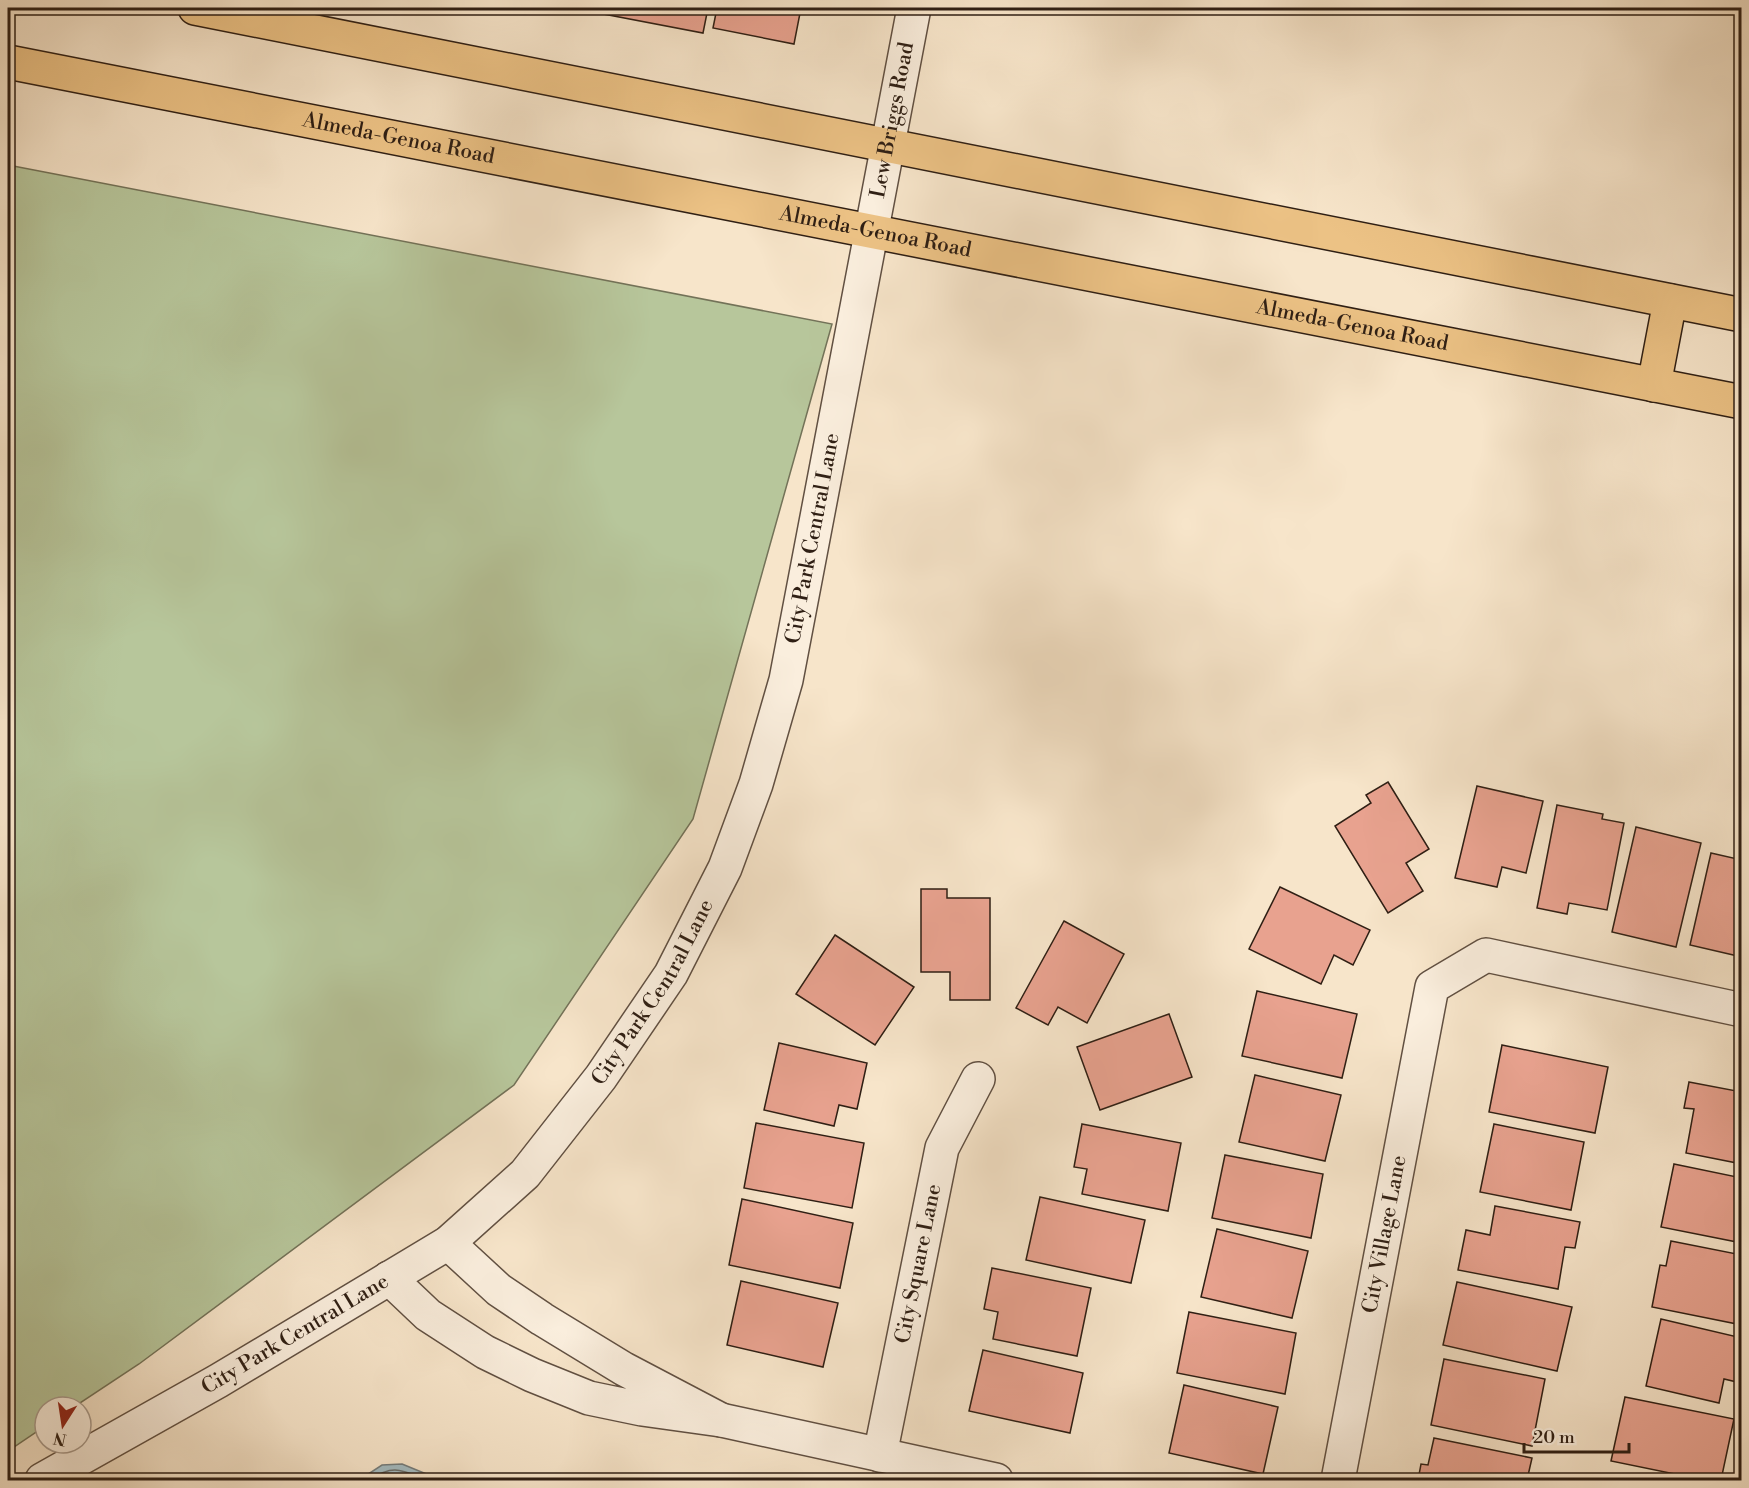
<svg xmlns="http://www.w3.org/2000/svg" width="1749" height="1488" viewBox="0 0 1749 1488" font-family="'Libre Bodoni',serif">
<rect width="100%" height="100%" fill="#f7e5ca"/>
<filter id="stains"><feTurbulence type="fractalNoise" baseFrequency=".00333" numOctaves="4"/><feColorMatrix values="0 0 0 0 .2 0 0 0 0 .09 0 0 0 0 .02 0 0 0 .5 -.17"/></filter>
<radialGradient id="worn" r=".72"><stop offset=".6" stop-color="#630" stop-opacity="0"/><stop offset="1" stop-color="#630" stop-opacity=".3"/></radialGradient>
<path fill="#b7c69b" stroke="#737258" stroke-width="1.5" d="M8,165L832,324L693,819L514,1085L139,1364L74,1407H45V1426L8,1451Z"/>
<path fill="#a4bcc2" stroke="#757d7c" stroke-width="1.5" d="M402,1464L441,1480H359L382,1465Z"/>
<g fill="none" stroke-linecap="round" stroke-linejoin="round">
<path stroke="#6a6e6b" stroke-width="1.5" d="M369,1480C394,1464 401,1470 427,1480"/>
</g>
<g fill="#e8a28f" stroke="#2f1f14" stroke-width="1.5">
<path d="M572,8H708L703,33Z"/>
<path d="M717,8H801L794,44L713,28Z"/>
<path d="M1388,782L1429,849L1406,863L1423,891L1388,913L1335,826L1371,803L1366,795Z"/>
<path d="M1477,786L1543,801L1526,873L1502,867L1497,887L1455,878Z"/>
<path d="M1557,805L1603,814L1602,819L1624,823L1607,910L1569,903L1567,914L1537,908Z"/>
<path d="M1636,827L1701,843L1676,947L1612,932Z"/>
<path d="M1711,853L1742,860V957L1690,945Z"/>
<path d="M1280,887L1370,930L1353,965L1334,955L1321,984L1249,949Z"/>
<path d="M921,889H947V898H990V1000H950V972H921Z"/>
<path d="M1064,921L1124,954L1087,1023L1058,1007L1048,1025L1016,1008Z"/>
<path d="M835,935L914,987L875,1045L796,994Z"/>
<path d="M1257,991L1357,1014L1342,1078L1242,1056Z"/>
<path d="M1169,1014L1192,1077L1100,1110L1077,1047Z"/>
<path d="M779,1043L867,1063L857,1109L839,1105L834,1126L764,1110Z"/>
<path d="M1502,1045L1608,1067L1595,1133L1489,1112Z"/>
<path d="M1255,1075L1341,1095L1325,1161L1239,1142Z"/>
<path d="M1689,1082L1742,1092V1164L1686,1153L1694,1109L1684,1108Z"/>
<path d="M756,1123L864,1143L852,1208L744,1188Z"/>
<path d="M1082,1124L1181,1143L1168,1211L1082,1194L1087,1169L1074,1167Z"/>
<path d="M1494,1124L1584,1142L1571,1210L1480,1192Z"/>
<path d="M1225,1155L1323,1174L1311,1238L1212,1218Z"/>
<path d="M1674,1164L1742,1178V1243L1661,1227Z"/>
<path d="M1040,1197L1145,1220L1131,1283L1026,1260Z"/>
<path d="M742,1199L853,1223L840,1288L729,1265Z"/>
<path d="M1495,1206L1580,1222L1575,1248L1565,1247L1558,1289L1458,1270L1466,1230L1490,1235Z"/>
<path d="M1217,1229L1308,1251L1292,1318L1201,1297Z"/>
<path d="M1671,1241L1742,1255V1325L1652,1307L1660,1265L1666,1266Z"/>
<path d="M992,1268L1091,1288L1077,1356L993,1339L998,1312L984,1309Z"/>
<path d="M741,1281L838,1303L823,1367L727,1345Z"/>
<path d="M1457,1282L1572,1307L1557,1371L1443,1345Z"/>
<path d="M1189,1312L1296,1333L1285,1394L1177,1373Z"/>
<path d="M1661,1319L1742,1338L1741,1383L1724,1379L1719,1403L1646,1386Z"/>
<path d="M983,1350L1083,1373L1070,1433L969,1411Z"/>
<path d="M1444,1359L1545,1379L1532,1446L1431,1425Z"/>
<path d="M1184,1385L1278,1407L1263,1474L1169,1453Z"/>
<path d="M1625,1397L1734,1419L1721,1480H1704L1611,1461Z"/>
<path d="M1434,1438L1532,1458L1527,1480H1418L1421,1464L1428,1465Z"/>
</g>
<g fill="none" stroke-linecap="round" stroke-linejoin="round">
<defs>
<g id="minor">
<path d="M389,1278L428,1315L485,1352L532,1375L589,1398L642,1409L721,1420L624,1369L542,1319L499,1290L448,1243"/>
<path d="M721,1420L996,1480"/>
<path id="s1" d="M880,1455L942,1148L978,1079"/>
<path id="s2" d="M42,1480L218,1381L448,1243L525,1174L601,1077L671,974L725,868L756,784L786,680L914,8"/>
<path id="s3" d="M1338,1480L1432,987L1486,955L1742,1010"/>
</g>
<g id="major">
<path d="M195,8L1742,315"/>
<path id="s4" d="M8,62L1742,402"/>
<path d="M1654,385L1670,301"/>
</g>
</defs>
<use href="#minor" stroke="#615042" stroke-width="36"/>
<use href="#major" stroke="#2f1f14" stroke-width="36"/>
<use href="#minor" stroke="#faeedd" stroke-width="33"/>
<use href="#major" stroke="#ecc285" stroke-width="33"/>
</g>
<g text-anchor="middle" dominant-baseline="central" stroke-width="4.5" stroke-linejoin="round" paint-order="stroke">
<g font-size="21" fill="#2f1f14" stroke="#faeedd">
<text stroke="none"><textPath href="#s2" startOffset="1708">Lew Briggs Road</textPath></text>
<text stroke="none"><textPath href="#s4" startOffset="398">Almeda-Genoa Road</textPath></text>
<text stroke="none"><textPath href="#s4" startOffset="884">Almeda-Genoa Road</textPath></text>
<text stroke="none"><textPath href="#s4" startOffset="1370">Almeda-Genoa Road</textPath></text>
<text stroke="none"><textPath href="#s2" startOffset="1282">City Park Central Lane</textPath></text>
<text stroke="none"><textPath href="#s2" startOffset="796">City Park Central Lane</textPath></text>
<text stroke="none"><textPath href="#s3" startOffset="250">City Village Lane</textPath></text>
<text stroke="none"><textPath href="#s1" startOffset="195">City Square Lane</textPath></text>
<text stroke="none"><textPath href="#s2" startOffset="292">City Park Central Lane</textPath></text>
</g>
</g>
<rect width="1749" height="1488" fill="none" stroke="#f7e5ca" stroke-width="30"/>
<rect x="9" y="9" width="1731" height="1470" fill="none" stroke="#2f1f14" stroke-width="3"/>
<rect x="15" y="15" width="1719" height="1458" fill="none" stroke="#2f1f14" stroke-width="1.5"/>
<g transform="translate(63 1425) rotate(192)"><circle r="28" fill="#faeedd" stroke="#a99b8d" stroke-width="1.5"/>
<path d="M0-4.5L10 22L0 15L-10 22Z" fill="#8f2418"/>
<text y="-9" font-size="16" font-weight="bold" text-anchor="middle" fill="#2f1f14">N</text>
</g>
<path d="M1524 1443v9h105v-9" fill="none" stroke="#2f1f14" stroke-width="3"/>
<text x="1533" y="1443" font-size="18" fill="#2f1f14" stroke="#faeedd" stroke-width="4.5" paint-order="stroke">20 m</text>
<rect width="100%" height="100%" filter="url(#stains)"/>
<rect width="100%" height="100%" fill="url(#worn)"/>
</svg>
